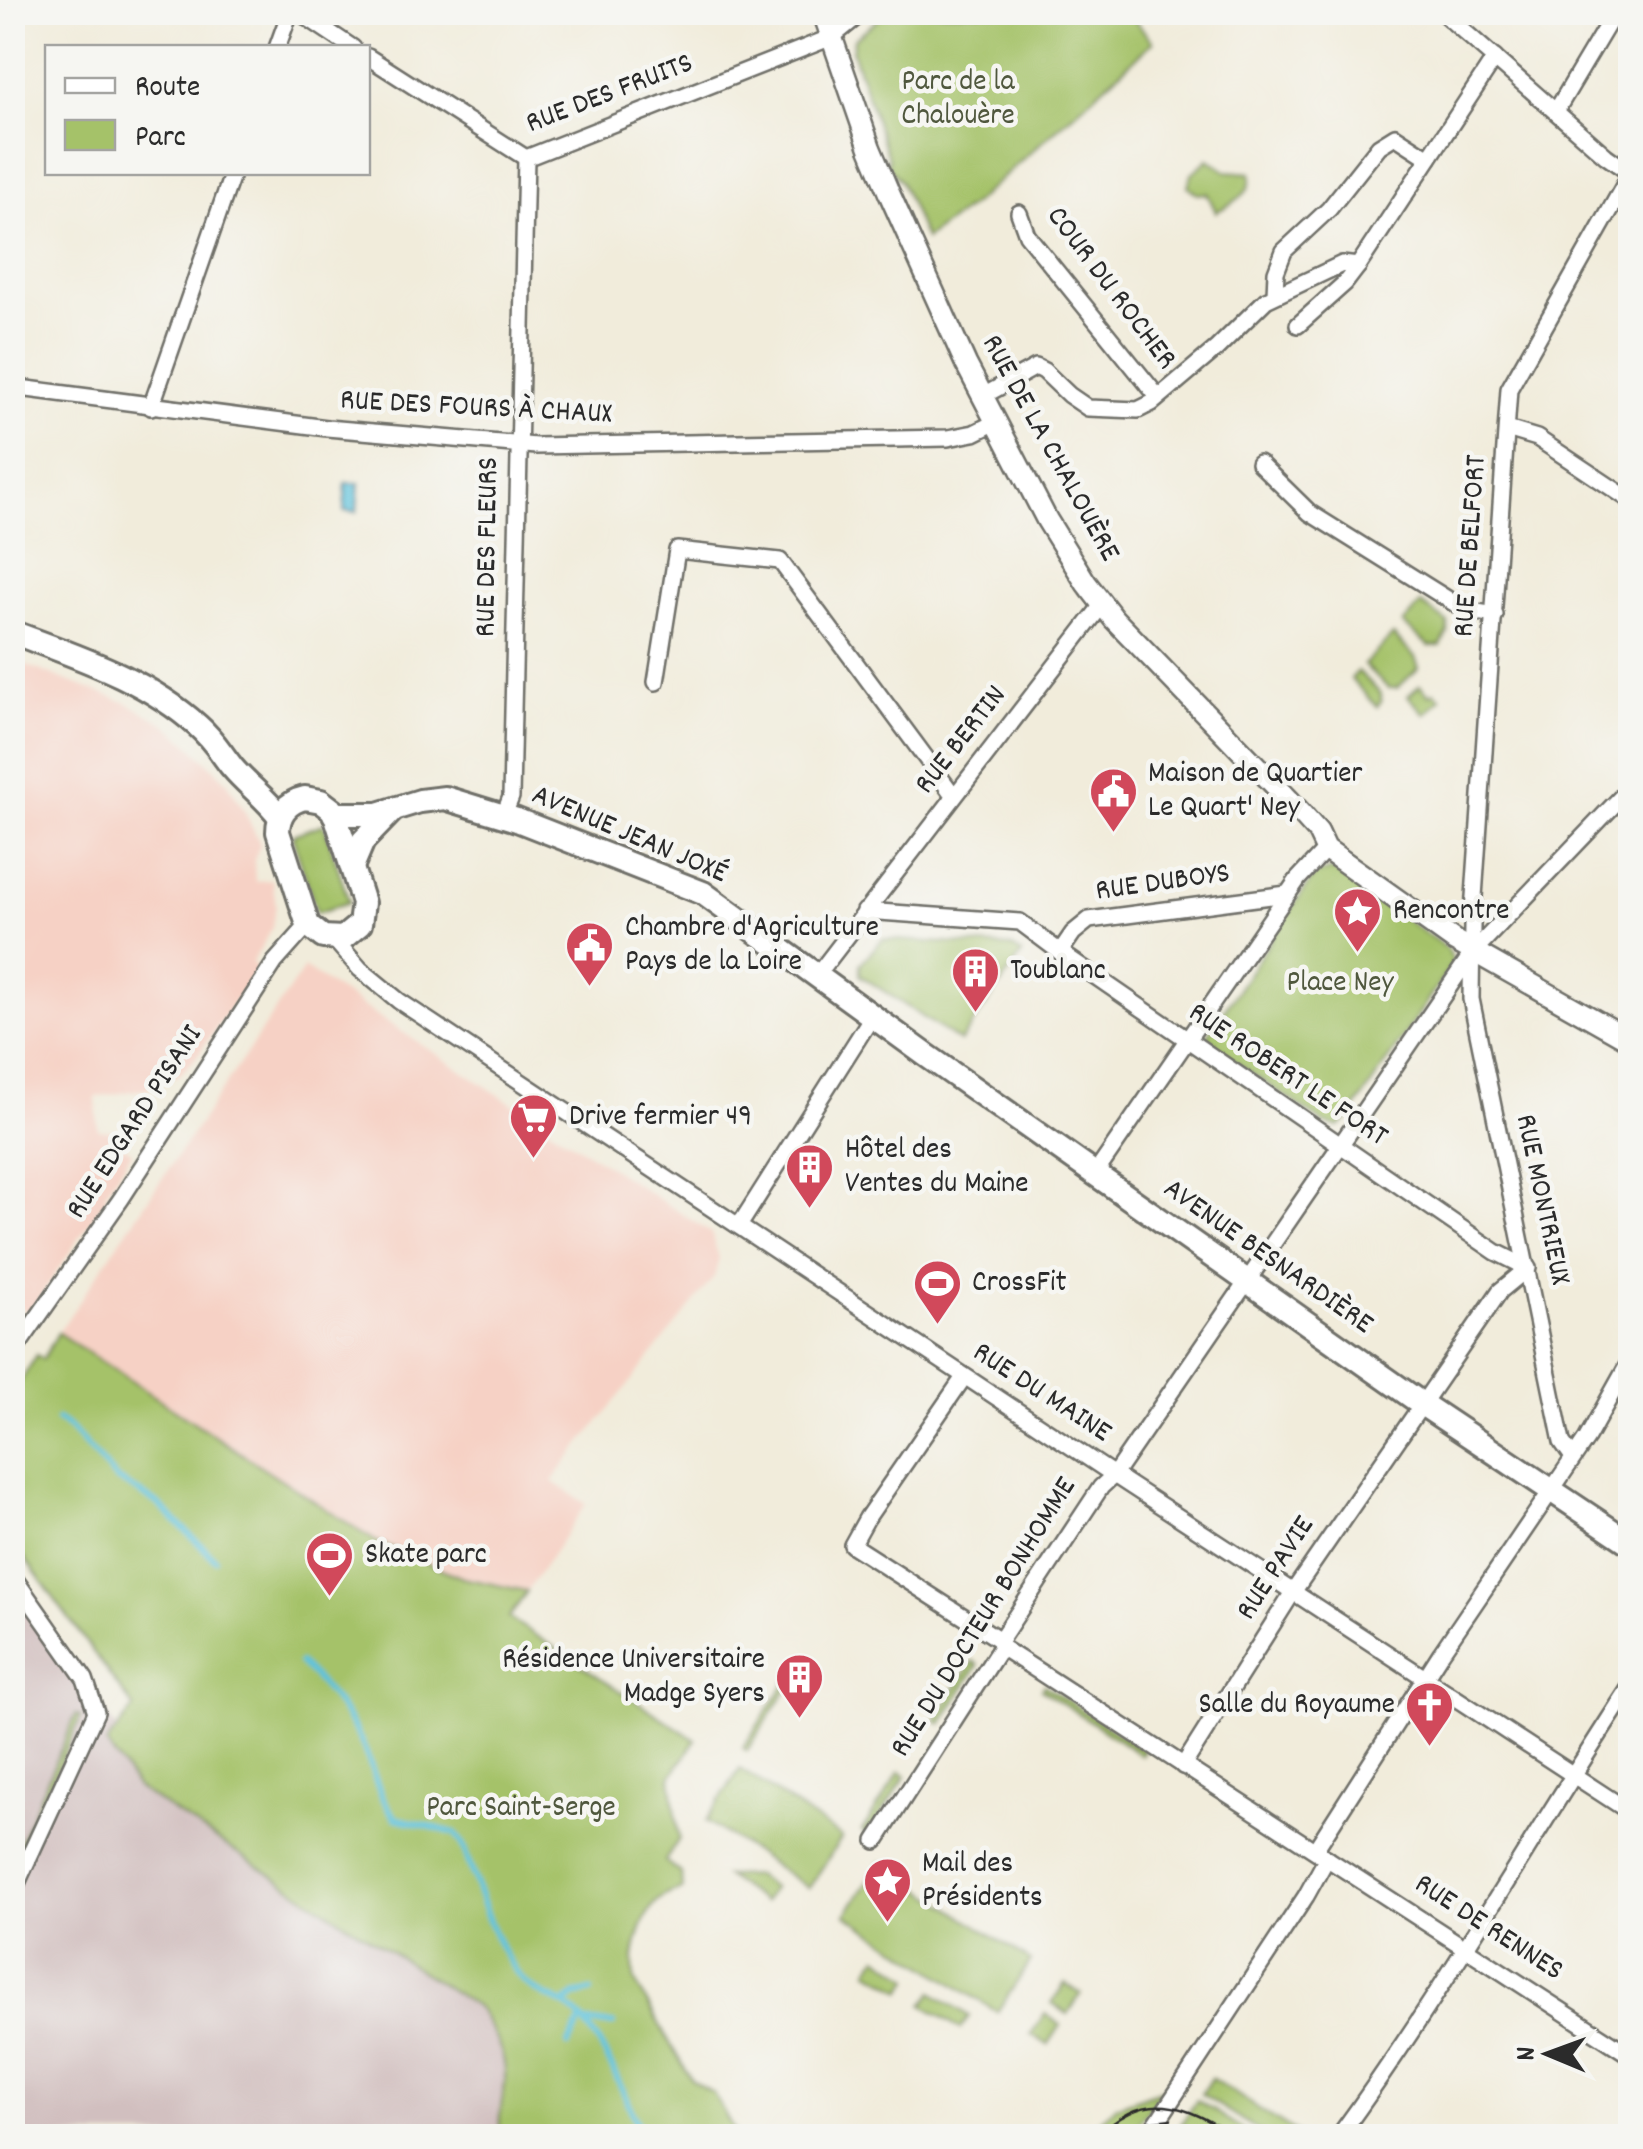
<svg xmlns="http://www.w3.org/2000/svg" width="1643" height="2149" viewBox="0 0 1643 2149" font-family="Dekko,sans-serif">
<rect width="100%" height="100%" fill="#f6f6f2"/>
<filter id="ink" filterUnits="userSpaceOnUse"><feTurbulence type="fractalNoise" baseFrequency=".01" numOctaves="2"/><feDisplacementMap in="SourceGraphic" scale="20" xChannelSelector="R" yChannelSelector="G"/><feConvolveMatrix kernelMatrix="1 2 1 2 8 2 1 2 1" color-interpolation-filters="sRGB"/></filter>
<filter id="wash" filterUnits="userSpaceOnUse"><feTurbulence type="fractalNoise" baseFrequency=".0048" numOctaves="4" result="noise"/><feDisplacementMap in="SourceGraphic" scale="40" xChannelSelector="R" yChannelSelector="G"/><feGaussianBlur stdDeviation="2.25" result="paint"/><feColorMatrix in="noise" values="0 0 0 0 0 0 0 0 0 0 0 0 0 0 0 0 0 1.4 0 .05"/><feComposite in="paint" operator="in"/></filter>
<g filter="url(#wash)">
<rect width="100%" height="100%" fill="#f1ecdb"/>
<g fill="#f6d1c5">
<path d="M12,660L127,703L167,725L194,749L226,780L243,808L260,844L254,860L255,881L272,880L276,905L272,928L252,963L258,968L194,1060L180,1074L150,1088L96,1097L98,1130L116,1131V1143L102,1144L101,1146L125,1147L132,1152L105,1193L106,1198L29,1313L12,1302Z"/>
<path d="M304,968L711,1233L719,1258L714,1277L552,1481L586,1504L527,1591L463,1578L375,1541L58,1333Z"/>
</g>
<path fill="#d1bfbf" d="M12,1587L117,1729L106,1745L137,1788L478,2008L498,2040L504,2062L505,2085L499,2109L501,2136H13Z"/>
<g fill="#a5c269" stroke="#68764a" stroke-width="2.5">
<path d="M887,12L1129,13L1153,42L974,203L925,239L901,182L886,163L889,161L852,51L854,39Z"/>
<path d="M1208,159L1226,171L1251,173C1253,196 1233,202 1216,212L1207,193L1197,194L1188,186L1192,174Z"/>
<path d="M1421,604L1448,623V633L1440,646H1429L1403,624Z"/>
<path d="M1393,635L1415,657L1419,668L1397,688H1388L1364,665Z"/>
<path d="M1358,671L1381,694V702L1377,707L1351,679Z"/>
<path d="M1420,685L1430,695L1434,692L1441,698L1425,714L1408,696Z"/>
<path d="M324,824L349,902L317,913L292,835Z"/>
<path d="M1333,870L1447,948L1453,963L1349,1118L1339,1127L1325,1124L1212,1046L1207,1036L1314,875Z"/>
<path d="M883,939L1011,947L1022,954L960,1042L860,975V964Z"/>
<path d="M58,1333L375,1541L463,1578L527,1591L509,1618L696,1740L671,1777L679,1839L665,1861L681,1873L682,1889C675,1892 666,1894 660,1899C641,1914 629,1960 635,1982L692,2081L713,2093L737,2136H501C498,2119 501,2107 504,2089C510,2058 494,2034 478,2008L137,1788L106,1744L134,1708L13,1542V1393L37,1355L43,1359Z"/>
<path d="M803,1656L807,1659L747,1751L743,1748Z"/>
<path d="M973,1661L978,1665L941,1724L935,1720Z"/>
<path d="M1044,1685L1144,1750L1141,1755L1041,1689Z"/>
<path d="M76,1715L81,1717L13,1871V1858Z"/>
<path d="M740,1769L842,1837L809,1888L706,1821Z"/>
<path d="M900,1772L906,1776L868,1835L862,1831Z"/>
<path d="M881,1862L1031,1961L997,2012L846,1915Z"/>
<path d="M755,1875L773,1888L764,1902L725,1876Z"/>
<path d="M878,1956L911,1978L902,1991L869,1970Z"/>
<path d="M1065,1983L1081,1994L1068,2014L1052,2004Z"/>
<path d="M933,1992L969,2016L961,2029L923,2005Z"/>
<path d="M1045,2014L1061,2025L1048,2045L1031,2034Z"/>
<path d="M1211,2078L1301,2136H1267L1201,2094Z"/>
<path d="M1163,2089L1129,2136L1085,2135L1116,2106Z"/>
<path d="M1197,2100L1253,2136H1200L1181,2124Z"/>
</g>
<path fill="#5ec2dc" stroke="#447684" stroke-width="2.5" d="M346,483H359L357,512L344,511Z"/>
<g fill="none" stroke-linecap="round" stroke-linejoin="round">
<g stroke="#5ec2dc" stroke-width="6">
<path d="M57,1420L68,1426L116,1479L157,1503L215,1559"/>
<path d="M300,1663C327,1690 352,1717 366,1753C375,1777 379,1797 396,1818L455,1833L462,1843C478,1888 490,1939 520,1977C536,1997 560,1998 577,2014C605,2041 626,2101 643,2136"/>
<path d="M565,2003L576,1995L591,1991"/>
<path d="M585,2023L613,2024"/>
<path d="M568,2045L582,2020"/>
</g>
</g>
</g>
<g filter="url(#ink)">
<g fill="none" stroke-linecap="round" stroke-linejoin="round">
<defs>
<g id="minor">
<path d="M299,12L353,48"/>
<path d="M1442,12L1606,156L1630,173"/>
<path d="M277,48L290,12"/>
<path d="M368,57L526,158"/>
<path d="M1556,111L1615,12"/>
<path d="M526,158L832,37L863,12"/>
<path d="M1019,213L1027,235L1158,397"/>
<path d="M1275,294L1276,272L1284,251L1329,209L1379,146L1395,136L1429,158"/>
<path d="M1298,325L1345,283L1358,266L1495,58"/>
<path d="M12,387L327,428L536,446L948,438L974,433L996,422"/>
<path d="M983,396L1036,367L1044,371L1069,395L1088,408L1138,410L1152,403L1216,349L1266,300L1342,264L1358,266"/>
<path d="M151,407L233,172"/>
<path d="M1507,429L1537,438L1630,500"/>
<path d="M1259,463L1310,513L1465,610L1495,615"/>
<path d="M656,682L677,550L780,561L954,796"/>
<path d="M504,815L511,797L526,158"/>
<path d="M865,911L1020,922L1060,952L1496,1252L1528,1268L1500,1291L1293,1592L1183,1766"/>
<path d="M334,939L360,969L399,1001L1108,1471L1630,1812"/>
<path d="M1060,952L1073,933L1089,920L1287,894"/>
<path d="M818,974L1102,605"/>
<path d="M1095,1174L1298,879L1326,849"/>
<path d="M739,1226L873,1015"/>
<path d="M12,1354L121,1199L275,962L308,925"/>
<path d="M964,1377L867,1518L852,1545L1000,1640"/>
<path d="M1572,1456L1562,1442L1471,999L1472,926L1509,389L1630,175"/>
<path d="M12,1575L85,1679L96,1712L12,1894"/>
<path d="M1001,1647L1630,2055"/>
<path d="M876,1841L1001,1647L1000,1640L1101,1487L1114,1475L1473,952L1630,788"/>
<path d="M1315,1850L1441,1653L1587,1438L1630,1361"/>
<path d="M1148,2136L1306,1896L1327,1858"/>
<path d="M1339,2136C1444,1992 1532,1836 1630,1687"/>
</g>
<path id="tertiary" d="M823,12L870,148L889,193L966,364L1047,520L1086,583L1114,619L1291,802L1318,832L1326,849L1455,941L1630,1040"/>
<g id="secondary">
<path d="M12,632C78,657 145,678 198,726C214,740 220,752 232,767C247,785 266,798 280,817"/>
<path d="M305,798L321,801L334,811L363,903L360,924L343,938L323,937L308,925L278,832C278,814 287,802 305,798Z"/>
<path d="M334,814H378L420,801L445,798L517,820L703,893L926,1055L1422,1404L1630,1543"/>
<path d="M352,867L363,841L392,811"/>
</g>
</defs>
<use href="#minor" stroke="#706f69" stroke-width="20"/>
<use href="#tertiary" stroke="#706f69" stroke-width="25"/>
<use href="#secondary" stroke="#706f69" stroke-width="28"/>
<use href="#minor" stroke="#fff" stroke-width="15"/>
<use href="#tertiary" stroke="#fff" stroke-width="20"/>
<use href="#secondary" stroke="#fff" stroke-width="22"/>
<g stroke="#2b2b2b" stroke-width="2.5">
<path d="M1099,2136C1145,2088 1185,2104 1234,2136"/>
<path d="M1121,2136L1147,2122L1171,2119"/>
</g>
</g>
</g>
<defs>
<symbol id="civic-pin" viewBox="-11 -11 22 30"><path d="M0 17L-7.5 6A9.5 9.5 0 1 1 7.5 6Z" fill="#d1495b" stroke="#f6f6f2"/><path d="M-.6-6.5H3V-4.5H.6V-3L4-1V1h2V6H-6V1h2V-1L-.6-3ZM-1.2 2.5V6h2.4V2.5Z" fill="#fff"/></symbol>
<symbol id="sight-pin" viewBox="-11 -11 22 30"><path d="M0 17L-7.5 6A9.5 9.5 0 1 1 7.5 6Z" fill="#d1495b" stroke="#f6f6f2"/><path d="M0-6L1.8-2.2L6-1.7L2.9 1.2L3.7 5.4L0 3.3L-3.7 5.4L-2.9 1.2L-6-1.7L-1.8-2.2Z" fill="#fff"/></symbol>
<symbol id="building-pin" viewBox="-11 -11 22 30"><path d="M0 17L-7.5 6A9.5 9.5 0 1 1 7.5 6Z" fill="#d1495b" stroke="#f6f6f2"/><path d="M-4-6H4V6H1V3H-1V6H-4ZM-2.5-4.3h1.7v1.8h-1.7ZM.8-4.3h1.7v1.8H.8ZM-2.5-1h1.7V.8h-1.7ZM.8-1h1.7V.8H.8Z" fill="#fff"/></symbol>
<symbol id="supermarket-pin" viewBox="-11 -11 22 30"><path d="M0 17L-7.5 6A9.5 9.5 0 1 1 7.5 6Z" fill="#d1495b" stroke="#f6f6f2"/><path d="M-6-5.5h2.5l.6 2H6L4.5 2H-2.5L-4.4-4H-6ZM-1.5 3.2a1.3 1.3 0 1 0 .1 0ZM3 3.2a1.3 1.3 0 1 0 .1 0Z" fill="#fff"/></symbol>
<symbol id="stadium-pin" viewBox="-11 -11 22 30"><path d="M0 17L-7.5 6A9.5 9.5 0 1 1 7.5 6Z" fill="#d1495b" stroke="#f6f6f2"/><path d="M0-5a6.5 5 0 1 0 0 10a6.5 5 0 1 0 0-10ZM-3.5-1.8h7v3.6h-7Z" fill="#fff"/></symbol>
<symbol id="church-pin" viewBox="-11 -11 22 30"><path d="M0 17L-7.5 6A9.5 9.5 0 1 1 7.5 6Z" fill="#d1495b" stroke="#f6f6f2"/><path d="M-1.2-6h2.4v3.5h3.3v2.4h-3.3V6h-2.4V-.1h-3.3v-2.4h3.3Z" fill="#fff"/></symbol>
</defs>
<g fill-rule="evenodd">
<use href="#civic-pin" x="1086" y="764" width="55" height="75"/>
<use href="#sight-pin" x="1330" y="884" width="55" height="75"/>
<use href="#civic-pin" x="562" y="918" width="55" height="75"/>
<use href="#building-pin" x="948" y="944" width="55" height="75"/>
<use href="#supermarket-pin" x="506" y="1090" width="55" height="75"/>
<use href="#building-pin" x="782" y="1140" width="55" height="75"/>
<use href="#stadium-pin" x="910" y="1256" width="55" height="75"/>
<use href="#stadium-pin" x="302" y="1528" width="55" height="75"/>
<use href="#building-pin" x="772" y="1650" width="55" height="75"/>
<use href="#church-pin" x="1402" y="1678" width="55" height="75"/>
<use href="#sight-pin" x="860" y="1854" width="55" height="75"/>
</g>
<g text-anchor="middle" dominant-baseline="central" stroke-width="9" stroke-linejoin="round" paint-order="stroke">
<g font-size="30" fill="#50583e" stroke="#f6f6f2">
<text x="958" y="83">Parc de la<tspan x="958" dy="34">Chalouère</tspan></text>
<text x="1340" y="984">Place Ney</text>
<text x="521" y="1809">Parc Saint-Serge</text>
</g>
<g font-size="30" fill="#2b2b2b" stroke="#f6f6f2">
<text transform="translate(610 95) rotate(-21)">RUE DES FRUITS</text>
<text transform="translate(1110 289) rotate(53)">COUR DU ROCHER</text>
<text transform="translate(476 409) rotate(3)">RUE DES FOURS À CHAUX</text>
<text transform="translate(1049 449) rotate(61)">RUE DE LA CHALOUÈRE</text>
<text transform="translate(1472 546) rotate(-86)">RUE DE BELFORT</text>
<text transform="translate(489 547) rotate(-89)">RUE DES FLEURS</text>
<text transform="translate(962 741) rotate(-52)">RUE BERTIN</text>
<text transform="translate(629 836) rotate(23)">AVENUE JEAN JOXÉ</text>
<text transform="translate(1163 884) rotate(-8)">RUE DUBOYS</text>
<text transform="translate(1287 1076) rotate(34)">RUE ROBERT LE FORT</text>
<text transform="translate(136 1123) rotate(-57)">RUE EDGARD PISANI</text>
<text transform="translate(1541 1200) rotate(78)">RUE MONTRIEUX</text>
<text transform="translate(1267 1258) rotate(35)">AVENUE BESNARDIÈRE</text>
<text transform="translate(1041 1394) rotate(33)">RUE DU MAINE</text>
<text transform="translate(1277 1569) rotate(-57)">RUE PAVIE</text>
<text transform="translate(985 1618) rotate(-58)">RUE DU DOCTEUR BONHOMME</text>
<text transform="translate(1488 1929) rotate(33)">RUE DE RENNES</text>
</g>
<g font-size="30" fill="#2b2b2b" stroke="#f6f6f2" text-anchor="start">
<text x="1148" y="775">Maison de Quartier<tspan x="1148" dy="34">Le Quart' Ney</tspan></text>
<text x="1393" y="912">Rencontre</text>
<text x="625" y="929">Chambre d'Agriculture<tspan x="625" dy="34">Pays de la Loire</tspan></text>
<text x="1010" y="972">Toublanc</text>
<text x="569" y="1118">Drive fermier 49</text>
<text x="845" y="1151">Hôtel des<tspan x="845" dy="34">Ventes du Maine</tspan></text>
<text x="972" y="1284">CrossFit</text>
<text x="365" y="1556">Skate parc</text>
<text x="765" y="1661" text-anchor="end">Résidence Universitaire<tspan x="765" dy="34">Madge Syers</tspan></text>
<text x="1395" y="1706" text-anchor="end">Salle du Royaume</text>
<text x="922" y="1865">Mail des<tspan x="922" dy="34">Présidents</tspan></text>
</g>
</g>
<rect width="1643" height="2149" fill="none" stroke="#f6f6f2" stroke-width="50"/>
<rect x="45" y="45" width="325" height="130" fill="#f6f6f2" stroke="#a5a5a2" stroke-width="2.5"/>
<rect x="65" y="78" width="50" height="15" fill="#ffffff" stroke="#a5a5a2" stroke-width="2.5"/>
<text x="135" y="95" font-size="30" fill="#2b2b2b">Route</text>
<rect x="65" y="120" width="50" height="30" fill="#a5c269" stroke="#a5a5a2" stroke-width="2.5"/>
<text x="135" y="145" font-size="30" fill="#2b2b2b">Parc</text>
<g transform="translate(1548 2054) rotate(271)" stroke="#f6f6f2" stroke-width="8" paint-order="stroke">
<path d="M0-8L18 38L0 25L-18 38Z" fill="#2b2b2b"/>
<text y="-15" font-size="28" font-weight="bold" text-anchor="middle" fill="#2b2b2b">N</text>
</g>
</svg>
